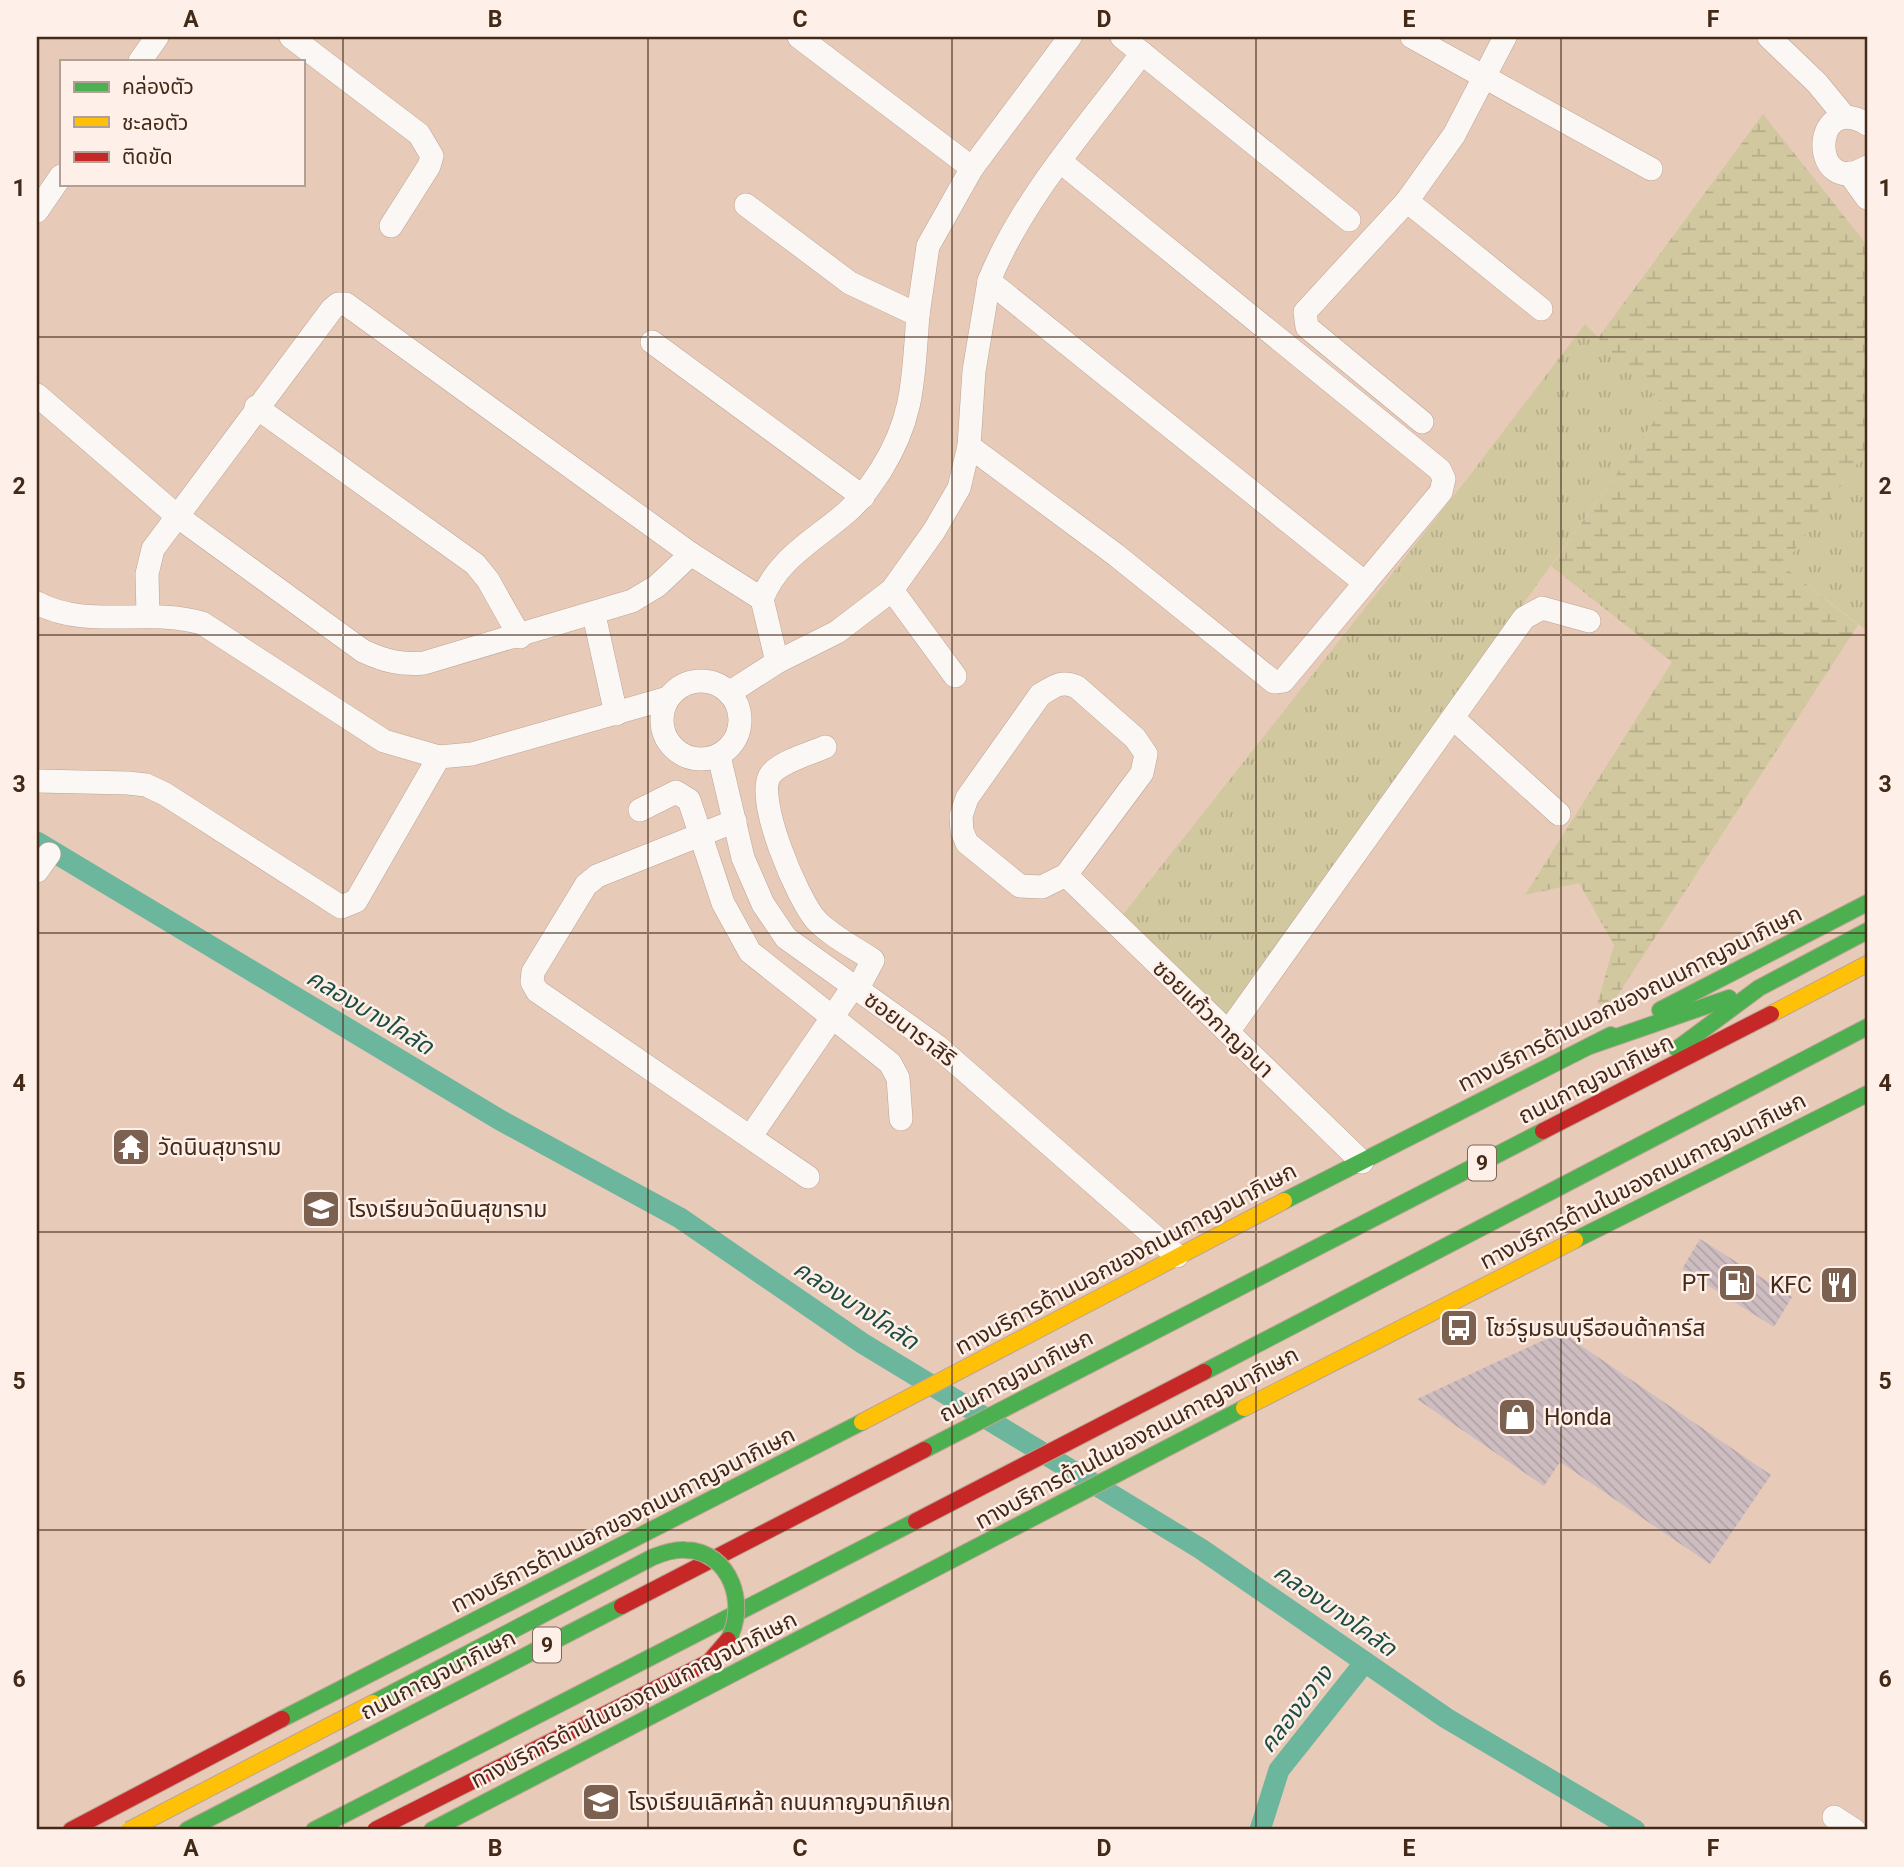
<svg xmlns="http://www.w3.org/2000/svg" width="1904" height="1867" viewBox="0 0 1904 1867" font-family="Roboto,'Noto Sans Thai',sans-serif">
<defs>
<pattern id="grass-tufts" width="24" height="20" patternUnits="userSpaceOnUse" patternTransform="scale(1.75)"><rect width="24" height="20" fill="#d1c8a0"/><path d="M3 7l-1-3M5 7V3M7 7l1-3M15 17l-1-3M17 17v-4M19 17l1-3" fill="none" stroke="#b5ac89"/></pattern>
<pattern id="wetland-marsh" width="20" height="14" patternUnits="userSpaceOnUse" patternTransform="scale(1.75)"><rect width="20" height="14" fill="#d1c8a0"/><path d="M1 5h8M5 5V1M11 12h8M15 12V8" fill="none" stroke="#b5ac89"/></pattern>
<pattern id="building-back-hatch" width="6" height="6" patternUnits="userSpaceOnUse" patternTransform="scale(1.75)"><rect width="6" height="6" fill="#cdbdc1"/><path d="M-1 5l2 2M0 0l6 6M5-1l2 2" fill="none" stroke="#b1a2a5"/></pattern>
</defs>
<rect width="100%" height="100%" fill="#e7cab8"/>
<g fill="url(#grass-tufts)">
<path d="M1585,324L1665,406L1228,1016L1121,917L1467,479Z"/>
<path d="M1867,450V631L1783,566Z"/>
</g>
<path fill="url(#wetland-marsh)" d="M1763,114L1867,245V450L1783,566L1858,625L1610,1007L1597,1004L1614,945L1579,883L1525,895L1672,662L1551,566L1665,406L1598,338Z"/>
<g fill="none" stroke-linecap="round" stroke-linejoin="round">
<g stroke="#6bb69d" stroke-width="21">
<path d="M37,842L500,1120L680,1218L862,1343L1201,1549L1446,1718L1635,1830"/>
<path d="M1260,1830L1279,1770L1365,1662"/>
</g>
</g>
<g fill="url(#building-back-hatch)">
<path d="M1700,1239L1792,1297L1774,1327L1682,1269Z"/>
<path d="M1561,1332L1771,1475L1710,1564L1560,1462L1544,1486L1417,1399Z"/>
</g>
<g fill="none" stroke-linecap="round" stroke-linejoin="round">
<defs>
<g id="street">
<path d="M291,37L419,134L432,156L429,166L391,226"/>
<path d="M799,37L972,168L928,246L918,315"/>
<path d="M1122,37L1349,220"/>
<path d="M1412,37L1651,169"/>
<path d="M1769,37L1817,83L1845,117"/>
<path d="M140,61L157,37"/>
<path d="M1867,124C1809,90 1810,201 1867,167"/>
<path d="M1061,162L1440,470L1444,479L1441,492L1365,583"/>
<path d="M972,168L1070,37"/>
<path d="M1849,173L1867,198"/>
<path d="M1407,201L1541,309"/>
<path d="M746,205L850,283L918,315C913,376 915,416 881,470C871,485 861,500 847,512C815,540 778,558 762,599"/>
<path d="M37,211L61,176"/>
<path d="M652,342L863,497"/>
<path d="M37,395L177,516L363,651C385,661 400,665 424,663L632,601L657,586L691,554"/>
<path d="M256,407L475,564L488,580L520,637"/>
<path d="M1422,422L1307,327L1305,312L1407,201L1454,135L1505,37"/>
<path d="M969,446L974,371L989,281"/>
<path d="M892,590L955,676"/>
<path d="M37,603C88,630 148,607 202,623L384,741L439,757L472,754L668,698"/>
<path d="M148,615L147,574L153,549L332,309L338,304H346L691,554L762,599L777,662L729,693"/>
<path d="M594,615L616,714"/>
<path d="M777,662L837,632L892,590L934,531L959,488L969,446L1116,555L1274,682L1283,681L1365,583L989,281C1023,197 1089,125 1142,53"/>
<circle cx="701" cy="720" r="39"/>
<path d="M1453,718L1559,814"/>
<path d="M825,747C809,754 782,761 771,774C753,796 798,900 816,920C831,936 855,948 873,960L857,990"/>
<path d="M719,756L743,858L763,904L786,938L937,1046L1177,1256"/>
<path d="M37,781L128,783L146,785L165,794L341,907L356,901L439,757"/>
<path d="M640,810L676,792L689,800L723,903L750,952L890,1063L898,1078L901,1119"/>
<path d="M735,821L597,876L586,885L533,972L532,982L537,991L808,1177"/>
<path d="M37,871L49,854"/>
<path d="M1066,875L1042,887L1020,886L967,843L962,831L961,816L967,798L1040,695C1054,686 1062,680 1077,687L1135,738L1146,754L1142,773L1066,875L1362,1162"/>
<path d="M1228,1032L1524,618L1542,608L1589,621"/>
<path d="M751,1136L853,987"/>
<path d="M1834,1817L1854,1830"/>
</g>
<g id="fast">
<path d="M1660,1010L1867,903"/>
<path d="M1590,1046L1729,998"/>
<path d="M1677,1049L1759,988L1867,931"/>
<path d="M1284,1201L1611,1035"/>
<path d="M1575,1240L1867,1094"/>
<path d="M1204,1372L1867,1027"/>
<path d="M924,1450L1543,1131"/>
<path d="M282,1719L862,1422"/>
<path d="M187,1830L622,1606"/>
<path d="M314,1830L916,1521"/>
<path d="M432,1830L1244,1408"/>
</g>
<g id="slow">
<path d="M1771,1014L1867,964"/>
<path d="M1244,1408L1575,1240"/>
<path d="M862,1422L1284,1201"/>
</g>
<g id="jam">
<path d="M1543,1131L1771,1014"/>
<path d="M916,1521L1204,1372"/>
<path d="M622,1606L924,1450"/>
<path d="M71,1830L282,1719"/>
</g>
</defs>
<use href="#street" stroke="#bda494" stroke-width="24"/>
<use href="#fast" stroke="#bda494" stroke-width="18"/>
<use href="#slow" stroke="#bda494" stroke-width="18"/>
<use href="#jam" stroke="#bda494" stroke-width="18"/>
<use href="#street" stroke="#fbf7f4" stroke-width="23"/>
<use href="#fast" stroke="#4caf50" stroke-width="16"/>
<use href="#slow" stroke="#ffc107" stroke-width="16"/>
<use href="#jam" stroke="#c62828" stroke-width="16"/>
<defs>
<path id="fast-bridge" d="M373,1703L653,1557C663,1553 674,1549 685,1550C731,1551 748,1605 728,1640"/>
<path id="slow-bridge" d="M129,1830L373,1703"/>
<path id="jam-bridge" d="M375,1830L709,1662L728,1640"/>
</defs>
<use href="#fast-bridge" stroke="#bda494" stroke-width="18" stroke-linecap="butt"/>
<use href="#slow-bridge" stroke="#bda494" stroke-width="18" stroke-linecap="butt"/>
<use href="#jam-bridge" stroke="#bda494" stroke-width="18" stroke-linecap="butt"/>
<use href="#fast-bridge" stroke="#4caf50" stroke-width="16"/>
<use href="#slow-bridge" stroke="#ffc107" stroke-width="16"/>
<use href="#jam-bridge" stroke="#c62828" stroke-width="16"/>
</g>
<path fill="none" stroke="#432918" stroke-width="2" stroke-opacity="0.55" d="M343,37V1830M648,37V1830M952,37V1830M1256,37V1830M1561,37V1830M37,337H1867M37,635H1867M37,933H1867M37,1232H1867M37,1530H1867"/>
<defs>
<symbol id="temple-square" viewBox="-11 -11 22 22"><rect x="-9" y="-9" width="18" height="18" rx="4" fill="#7c6150" stroke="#fef0e8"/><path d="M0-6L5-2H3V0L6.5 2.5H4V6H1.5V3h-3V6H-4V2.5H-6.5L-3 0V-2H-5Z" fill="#fff"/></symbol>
<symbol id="school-square" viewBox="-11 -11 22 22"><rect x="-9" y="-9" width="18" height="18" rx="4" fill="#7c6150" stroke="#fef0e8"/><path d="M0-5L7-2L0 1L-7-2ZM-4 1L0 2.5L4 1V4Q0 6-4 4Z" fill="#fff"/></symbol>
<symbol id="fuel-square" viewBox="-11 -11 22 22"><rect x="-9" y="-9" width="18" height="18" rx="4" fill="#7c6150" stroke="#fef0e8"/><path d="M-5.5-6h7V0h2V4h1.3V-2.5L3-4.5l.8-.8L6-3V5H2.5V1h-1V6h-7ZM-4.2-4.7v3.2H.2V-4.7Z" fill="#fff"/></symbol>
<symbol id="restaurant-square" viewBox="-11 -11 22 22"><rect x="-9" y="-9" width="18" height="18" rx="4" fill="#7c6150" stroke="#fef0e8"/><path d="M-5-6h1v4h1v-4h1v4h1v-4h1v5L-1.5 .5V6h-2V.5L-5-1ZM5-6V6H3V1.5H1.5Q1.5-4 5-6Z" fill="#fff"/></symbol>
<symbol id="bus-square" viewBox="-11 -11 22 22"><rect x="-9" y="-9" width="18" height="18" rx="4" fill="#7c6150" stroke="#fef0e8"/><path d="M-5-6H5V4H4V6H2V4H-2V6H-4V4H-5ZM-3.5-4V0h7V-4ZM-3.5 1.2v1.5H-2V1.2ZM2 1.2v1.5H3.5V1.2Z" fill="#fff"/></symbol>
<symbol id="shop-square" viewBox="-11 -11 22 22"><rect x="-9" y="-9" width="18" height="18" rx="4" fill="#7c6150" stroke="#fef0e8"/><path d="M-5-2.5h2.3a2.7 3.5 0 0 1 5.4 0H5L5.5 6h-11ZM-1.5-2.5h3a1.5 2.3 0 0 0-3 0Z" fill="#fff"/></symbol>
</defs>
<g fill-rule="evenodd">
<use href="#temple-square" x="109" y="1125" width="44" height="44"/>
<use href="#school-square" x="299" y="1187" width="44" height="44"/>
<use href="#fuel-square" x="1715" y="1261" width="44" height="44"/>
<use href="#restaurant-square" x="1817" y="1263" width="44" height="44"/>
<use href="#bus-square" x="1437" y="1306" width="44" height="44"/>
<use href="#shop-square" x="1495" y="1395" width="44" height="44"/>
<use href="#school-square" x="579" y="1780" width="44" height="44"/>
</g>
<g text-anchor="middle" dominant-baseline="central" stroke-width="5" stroke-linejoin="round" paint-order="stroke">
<g fill="#fef0e8" stroke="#7b6556" stroke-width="2">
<rect x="1468" y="1145.5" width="28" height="35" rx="5"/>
<rect x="533" y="1627.5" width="28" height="35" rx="5"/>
</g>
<g font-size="21" font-weight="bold" fill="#432918">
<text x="1482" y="1163">9</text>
<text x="547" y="1645">9</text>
</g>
<g font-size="23" fill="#432918" stroke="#fef0e8">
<text transform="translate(1630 999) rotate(-27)">ทางบริการด้านนอกของถนนกาญจนาภิเษก</text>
<text transform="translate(1213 1019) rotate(44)">ซอยแก้วกาญจนา</text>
<text transform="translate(910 1029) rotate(37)">ซอยนาราสิริ</text>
<text transform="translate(1596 1079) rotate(-27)">ถนนกาญจนาภิเษก</text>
<text transform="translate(1643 1181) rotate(-27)">ทางบริการด้านในของถนนกาญจนาภิเษก</text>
<text transform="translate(1126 1259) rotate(-28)">ทางบริการด้านนอกของถนนกาญจนาภิเษก</text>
<text transform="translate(1016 1376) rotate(-28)">ถนนกาญจนาภิเษก</text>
<text transform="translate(1137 1438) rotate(-28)">ทางบริการด้านในของถนนกาญจนาภิเษก</text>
<text transform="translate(623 1520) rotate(-27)">ทางบริการด้านนอกของถนนกาญจนาภิเษก</text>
<text transform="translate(438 1675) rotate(-27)">ถนนกาญจนาภิเษก</text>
<text transform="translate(634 1700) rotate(-27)">ทางบริการด้านในของถนนกาญจนาภิเษก</text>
</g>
<g font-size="23" fill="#432918" stroke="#fef0e8" text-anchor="start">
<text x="158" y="1147">วัดนินสุขาราม</text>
<text x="348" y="1209">โรงเรียนวัดนินสุขาราม</text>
<text x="1710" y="1283" text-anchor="end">PT</text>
<text x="1812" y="1285" text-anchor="end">KFC</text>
<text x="1486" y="1328">โชว์รูมธนบุรีฮอนด้าคาร์ส</text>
<text x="1544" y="1417">Honda</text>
<text x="628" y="1802">โรงเรียนเลิศหล้า ถนนกาญจนาภิเษก</text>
</g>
<g font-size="24" font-style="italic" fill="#1d4d41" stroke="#fef0e8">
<text transform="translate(370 1012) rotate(31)">คลองบางโคลัด</text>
<text transform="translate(856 1305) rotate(33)">คลองบางโคลัด</text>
<text transform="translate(1335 1610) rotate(35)">คลองบางโคลัด</text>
<text transform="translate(1296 1709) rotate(-52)">คลองขวาง</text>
</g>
</g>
<rect width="1904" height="1867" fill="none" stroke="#fef0e8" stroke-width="77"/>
<rect x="60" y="60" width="245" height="126" fill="#fef0e8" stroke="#b3a095" stroke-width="2"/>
<rect x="74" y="82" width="35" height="10" fill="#4caf50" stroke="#b3a095" stroke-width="2"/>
<text x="122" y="94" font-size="21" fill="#432918">คล่องตัว</text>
<rect x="74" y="117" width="35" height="10" fill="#ffc107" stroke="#b3a095" stroke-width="2"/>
<text x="122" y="130" font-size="21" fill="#432918">ชะลอตัว</text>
<rect x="74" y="152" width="35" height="10" fill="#c62828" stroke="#b3a095" stroke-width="2"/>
<text x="122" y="164" font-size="21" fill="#432918">ติดขัด</text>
<rect x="38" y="38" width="1828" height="1790" fill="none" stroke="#432918" stroke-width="2.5"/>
<g font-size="23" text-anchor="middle" font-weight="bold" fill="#432918">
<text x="191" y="27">A</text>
<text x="495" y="27">B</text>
<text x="800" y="27">C</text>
<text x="1104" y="27">D</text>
<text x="1409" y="27">E</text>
<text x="1713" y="27">F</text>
<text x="19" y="196">1</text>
<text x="1885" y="196">1</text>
<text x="19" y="494">2</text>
<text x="1885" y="494">2</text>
<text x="19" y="792">3</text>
<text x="1885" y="792">3</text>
<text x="19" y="1091">4</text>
<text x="1885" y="1091">4</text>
<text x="19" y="1389">5</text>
<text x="1885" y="1389">5</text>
<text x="19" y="1687">6</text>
<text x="1885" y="1687">6</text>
<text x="191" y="1856">A</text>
<text x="495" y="1856">B</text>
<text x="800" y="1856">C</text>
<text x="1104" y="1856">D</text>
<text x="1409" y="1856">E</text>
<text x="1713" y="1856">F</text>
</g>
</svg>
